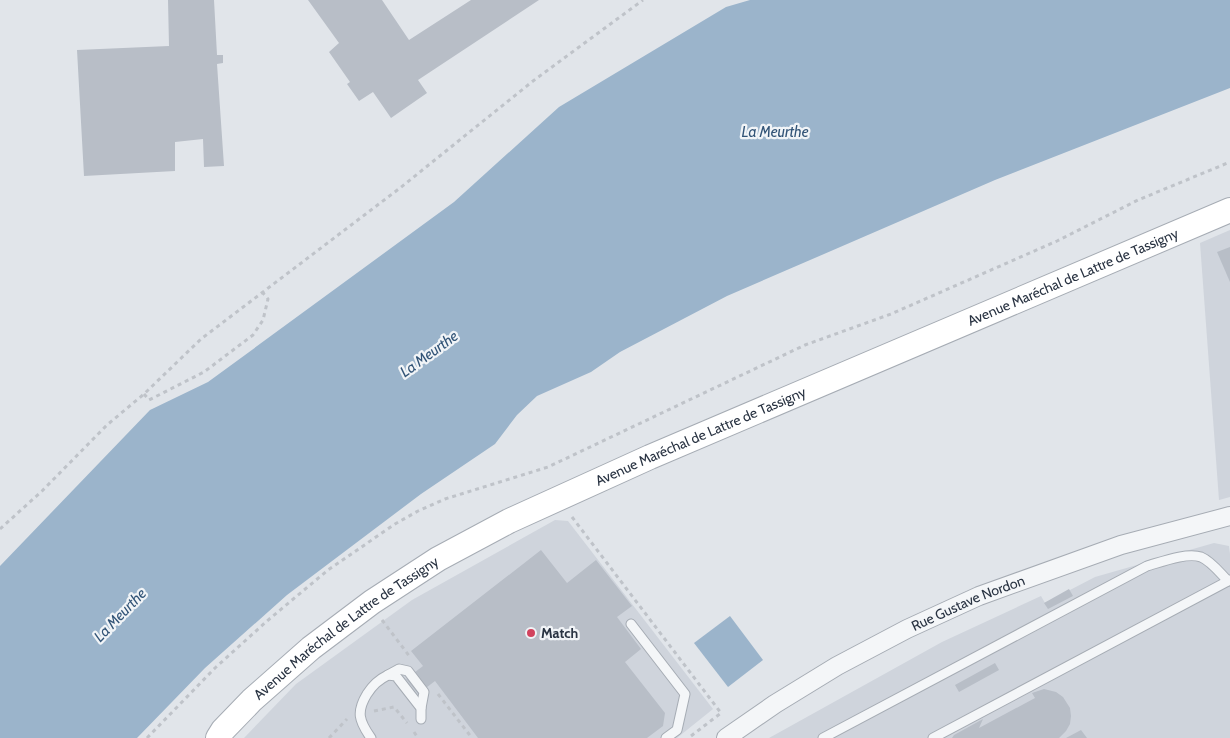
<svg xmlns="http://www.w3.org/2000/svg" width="1230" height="738" viewBox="0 0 1230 738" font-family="Cabin,sans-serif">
<rect width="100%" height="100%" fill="#e1e5ea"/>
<g fill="#cfd4dc">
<path d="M1230,230V497L1219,500L1200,243Z"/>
<path d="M555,520L568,521L713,709L677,738H244L296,684L412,600Z"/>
<path d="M1214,543L1229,546L1230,554V738H769L942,642L1041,596L1045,603L1095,577Z"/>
</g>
<g fill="#9bb4cb">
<path d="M750,0H1230V88L995,180L727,296L620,352L591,372L537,396L517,415L495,444L421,494L287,595L205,668L137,738H0V566L150,410L208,382L454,202L559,107L726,7Z"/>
<path d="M730,616L763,660L728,687L694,643Z"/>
</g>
<g fill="#b8bec7">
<path d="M168,0H214L217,55H223V63L217,64L224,166L204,167L203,139L175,142V171L84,176L77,50L169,46Z"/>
<path d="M308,0H382L409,40L471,0H539L418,80L427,93L391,118L373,92L359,101L347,84L350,82L329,52L339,43Z"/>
<path d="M1230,247V282L1217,252Z"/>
<path d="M541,550L567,583L596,560L632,606L617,617L641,649L625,662L665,713L663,726L647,738H478L435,681L418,694L406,679L423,666L411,651Z"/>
<path d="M1069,589L1073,596L1048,609L1044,603Z"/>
<path d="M995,663L999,670L959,692L955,685Z"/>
<path d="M1044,689L1056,692L1063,697L1070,708L1071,716L1070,724L1066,731L1059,738H952L954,735L983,719L979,728L1035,698L1032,693Z"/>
<path d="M1081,730L1087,738H1066Z"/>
</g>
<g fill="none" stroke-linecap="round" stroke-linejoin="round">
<defs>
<g id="service">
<path d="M631,624L685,694L677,730L666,738"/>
<path d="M388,675L399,669L408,671L424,692L421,708"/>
<path d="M371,738C359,721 356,712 367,694C373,685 378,680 388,675L396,676L421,708V719"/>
<path d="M823,738L1147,566C1161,562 1187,552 1201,557C1211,561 1220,573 1228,581"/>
<path d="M933,738L1230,580"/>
</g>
<g id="minor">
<path id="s1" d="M726,738L775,704L837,666L907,629L979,596L1121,545L1230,516"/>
</g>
<g id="secondary">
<path id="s2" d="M218,738L223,730L252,700L311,648L372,602L438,559L509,521L650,457L1230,210"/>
</g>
</defs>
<use href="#service" stroke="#a6acb4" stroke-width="11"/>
<use href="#minor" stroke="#a6acb4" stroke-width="20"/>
<use href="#secondary" stroke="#a6acb4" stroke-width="26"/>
<g stroke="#bfc3c9" stroke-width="3" stroke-dasharray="4 4" stroke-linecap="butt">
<path d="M144,394L149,400L204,372L253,335L263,320L268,299L263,293"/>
<path d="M572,517L721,713L691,736"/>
<path d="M0,529L42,491L107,425L144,394L201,339L400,188L533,81L643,0"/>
<path d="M382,620L410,657"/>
<path d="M438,694L472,738"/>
<path d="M374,711L394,707L407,723"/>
<path d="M414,732L418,738"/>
<path d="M147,738L215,668L267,621L328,570L395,524L418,511L445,499L548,467L805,345L891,314L1057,241L1138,200L1230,162"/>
<path d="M329,738L347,719"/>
</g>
<use href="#service" stroke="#f4f6f8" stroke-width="9"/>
<use href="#minor" stroke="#f4f6f8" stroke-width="18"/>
<use href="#secondary" stroke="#fff" stroke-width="24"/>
</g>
<circle fill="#d2435e" stroke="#f1f4f7" stroke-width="2" cx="531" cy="633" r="5"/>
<g text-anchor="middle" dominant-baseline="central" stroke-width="4.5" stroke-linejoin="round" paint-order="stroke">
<g font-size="14" fill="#293342" stroke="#f1f4f7">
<text stroke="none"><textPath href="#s2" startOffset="980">Avenue Maréchal de Lattre de Tassigny</textPath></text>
<text stroke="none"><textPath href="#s2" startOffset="575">Avenue Maréchal de Lattre de Tassigny</textPath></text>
<text stroke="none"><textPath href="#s1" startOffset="278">Rue Gustave Nordon</textPath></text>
<text stroke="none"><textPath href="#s2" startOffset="170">Avenue Maréchal de Lattre de Tassigny</textPath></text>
</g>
<g font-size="14" font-weight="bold" fill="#293342" stroke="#f1f4f7" text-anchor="start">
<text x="541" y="633">Match</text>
</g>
<g font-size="15" font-style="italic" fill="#325477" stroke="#f1f4f7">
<text x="775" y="132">La Meurthe</text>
<text transform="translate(429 354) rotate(-36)">La Meurthe</text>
<text transform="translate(120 615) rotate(-46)">La Meurthe</text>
</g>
</g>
</svg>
